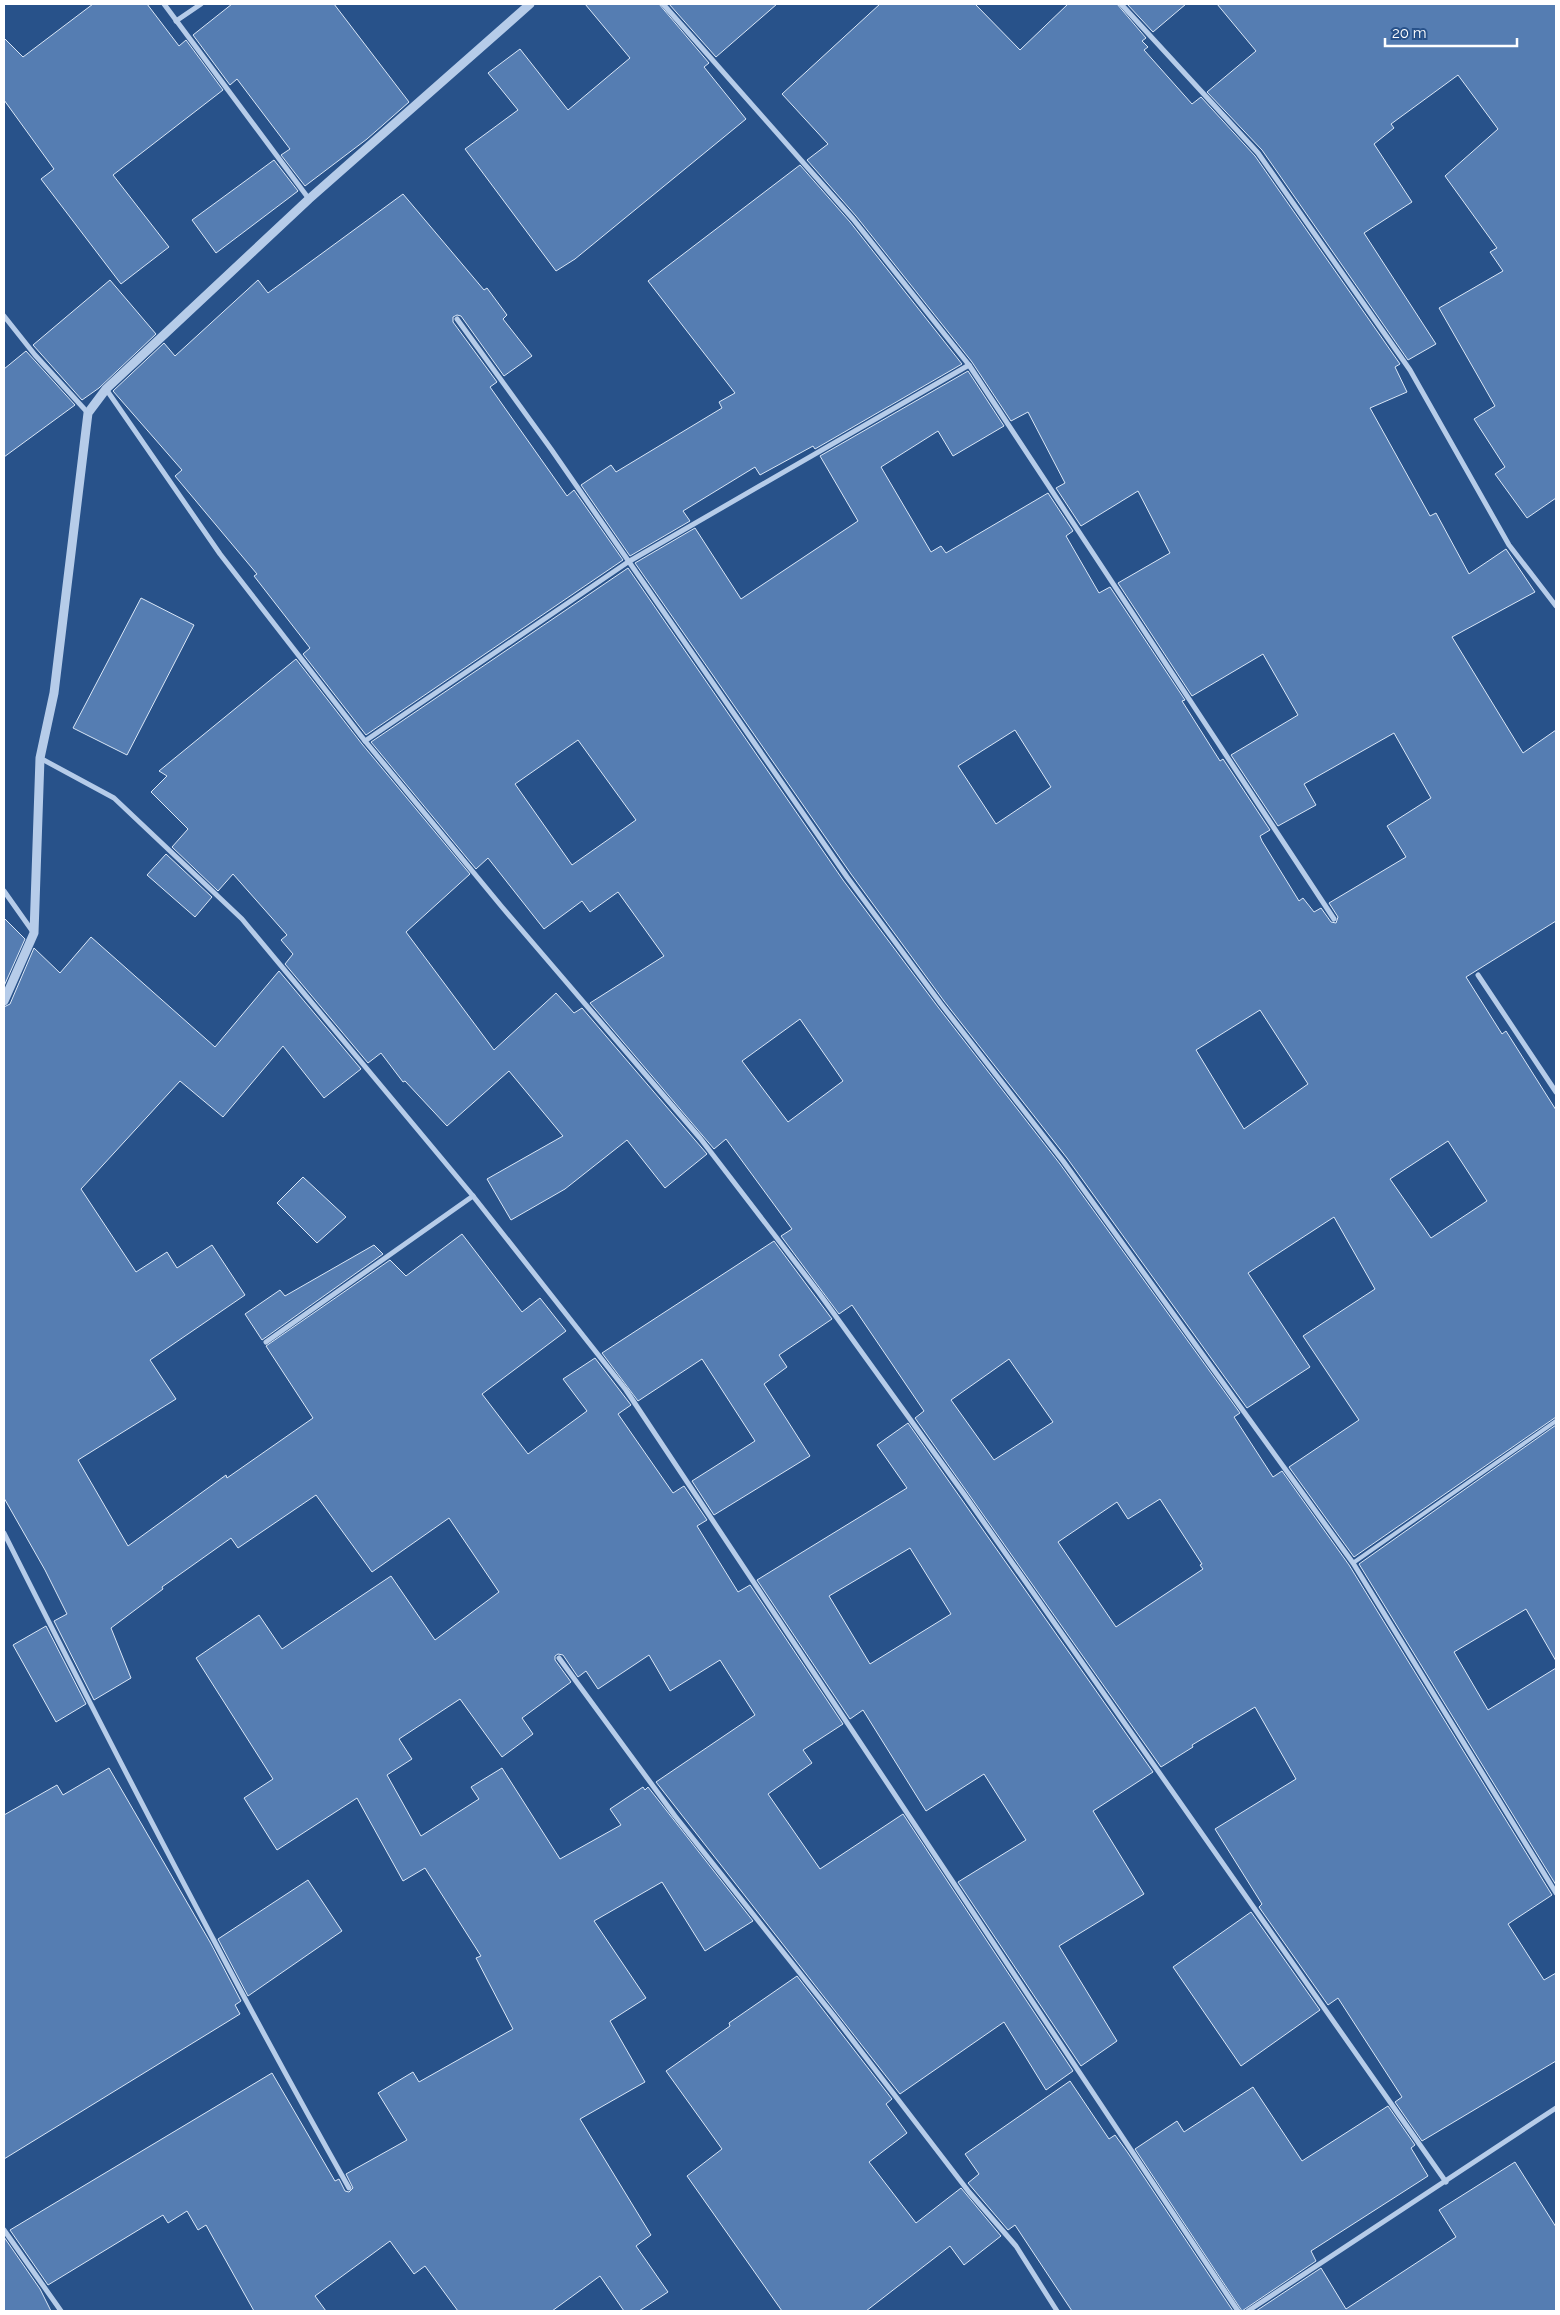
<svg xmlns="http://www.w3.org/2000/svg" width="1560" height="2315" viewBox="0 0 1560 2315" font-family="Raleway,sans-serif">
<rect width="100%" height="100%" fill="#28528a"/>
<g fill="#557db2" stroke="#dae7f7" fill-rule="evenodd">
<path d="M93,4H147L179,46L186,40L223,90L113,175L169,247L121,284L41,179L54,169L4,100V38L23,57Z"/>
<path d="M232,4H334L409,102L367,139L305,186L281,155L290,149L237,79L230,85L193,35Z"/>
<path d="M585,4H659L709,63L704,67L746,119L575,259L556,271L465,149L518,110L488,73L520,49L568,110L630,58Z"/>
<path d="M669,4H777L716,57Z"/>
<path d="M880,4H975L1020,50L1068,4H1117L1146,38L1142,41L1148,47L1144,50L1192,104L1201,97L1255,156L1400,364L1395,367L1407,392L1370,408L1430,516L1436,513L1469,574L1506,549L1535,592L1452,637L1523,753L1556,730V921L1466,977L1502,1034L1506,1031L1556,1110V1417L1354,1557L1289,1467L1359,1420L1303,1336L1375,1289L1334,1217L1248,1273L1310,1367L1247,1408L1067,1158L944,1001L851,874L635,563L695,528L741,599L858,521L820,456L968,371L1004,426L953,456L938,431L881,467L931,552L941,546L946,553L1048,493L1073,531L1066,536L1099,593L1110,587L1185,700L1182,701L1220,761L1223,759L1270,830L1260,836L1262,841L1299,901L1303,898L1314,912L1321,908L1331,922L1336,923L1338,917L1329,903L1406,857L1387,826L1431,798L1394,733L1304,784L1316,805L1278,826L1231,755L1298,715L1263,654L1192,696L1118,583L1170,553L1138,491L1081,526L1056,488L1065,483L1028,412L1011,421L972,362L856,216L807,160L828,144L782,94ZM1015,730L1051,787L996,824L958,766ZM1260,1010L1308,1084L1244,1129L1196,1050ZM1448,1141L1487,1201L1431,1238L1390,1179Z"/>
<path d="M1127,4H1186L1153,32Z"/>
<path d="M1217,4H1556V498L1527,518L1495,474L1505,467L1474,419L1495,406L1439,308L1503,271L1490,252L1497,248L1445,176L1498,129L1458,75L1391,124L1394,128L1374,144L1412,202L1364,233L1436,344L1408,360L1262,150L1207,92L1256,51Z"/>
<path d="M274,160L298,191L216,253L192,220Z"/>
<path d="M800,165L850,222L962,364L815,449L813,446L760,475L755,467L683,511L690,521L630,556L581,485L611,465L616,472L722,408L719,402L735,393L648,281Z"/>
<path d="M403,194L484,290L487,288L507,315L503,319L532,356L504,376L461,316L457,315L453,317V322L497,382L490,387L567,496L574,490L623,560L366,735L303,654L310,648L254,576L257,574L175,476L182,470L113,391L164,343L175,356L258,280L268,293Z"/>
<path d="M110,280L156,334L99,388L82,400L33,345Z"/>
<path d="M26,351L75,405L4,457V369Z"/>
<path d="M628,568L843,880L938,1007L1060,1164L1240,1413L1234,1417L1273,1477L1282,1471L1349,1565L1552,1895L1508,1924L1544,1980L1556,1973V2061L1422,2141L1395,2102L1402,2097L1338,1998L1328,2005L1259,1907L1262,1904L1215,1829L1296,1779L1255,1707L1192,1745L1193,1747L1161,1767L915,1418L924,1411L852,1305L839,1314L781,1236L792,1229L726,1139L714,1149L590,1003L664,956L618,892L590,912L582,901L544,929L488,858L476,869L371,742ZM578,740L636,820L572,865L515,784ZM800,1019L843,1081L788,1122L742,1061ZM1009,1359L1053,1422L994,1460L951,1400ZM1160,1499L1202,1564L1200,1565L1203,1569L1116,1627L1058,1542L1117,1502L1128,1519Z"/>
<path d="M141,598L194,625L127,755L73,728Z"/>
<path d="M296,659L362,744L470,874L406,932L494,1050L556,993L574,1013L582,1008L707,1154L665,1188L627,1140L565,1189L511,1220L487,1179L563,1136L509,1071L447,1126L405,1081L403,1082L381,1053L368,1063L285,964L293,954L281,940L287,935L233,874L218,891L172,847L188,829L151,792L167,776L159,771Z"/>
<path d="M166,854L212,897L195,917L147,875Z"/>
<path d="M4,918L25,939L4,986Z"/>
<path d="M91,937L215,1047L279,971L361,1069L324,1098L283,1046L223,1117L180,1081L81,1189L136,1272L167,1252L177,1268L212,1245L245,1295L150,1360L176,1399L78,1460L128,1546L226,1475L227,1478L313,1418L266,1346L390,1260L406,1276L462,1234L522,1312L540,1298L566,1331L482,1394L528,1454L587,1411L563,1379L595,1358L631,1405L618,1414L673,1493L684,1486L707,1520L697,1526L738,1592L750,1585L843,1724L803,1750L812,1763L768,1794L820,1869L903,1814L1073,2071L1046,2090L1004,2022L900,2094L656,1782L755,1715L720,1660L670,1691L649,1655L598,1689L586,1671L578,1677L563,1655L558,1654L555,1656V1660L571,1682L522,1718L533,1734L502,1757L460,1699L399,1739L412,1759L387,1775L421,1836L479,1799L471,1787L502,1768L560,1859L621,1825L610,1809L643,1787L645,1790L648,1787L753,1921L705,1951L662,1882L594,1921L646,1998L610,2021L645,2082L580,2119L651,2235L636,2246L668,2292L639,2311H624L600,2276L552,2311H458L425,2266L414,2274L390,2241L315,2296L326,2311H254L206,2225L198,2230L187,2211L168,2223L163,2215L48,2285L10,2230L272,2073L335,2181L339,2179L345,2191L349,2192L353,2188L346,2174L407,2140L378,2093L413,2072L419,2082L513,2029L476,1958L481,1956L425,1868L403,1881L357,1798L277,1850L244,1798L273,1779L196,1658L259,1615L282,1649L391,1576L435,1640L499,1592L449,1518L372,1572L316,1495L238,1548L231,1538L162,1587L163,1589L111,1628L131,1678L94,1700L54,1621L67,1614L45,1570L4,1498V1007L10,1004L34,948L60,973Z"/>
<path d="M303,1177L346,1217L317,1243L277,1203Z"/>
<path d="M774,1241L832,1319L779,1355L787,1367L764,1384L810,1456L714,1515L692,1481L755,1441L702,1359L638,1401L602,1353Z"/>
<path d="M374,1245L383,1254L262,1340L245,1314L280,1290L285,1296Z"/>
<path d="M908,1423L1153,1772L1093,1811L1144,1894L1059,1946L1117,2041L1081,2066L958,1882L1026,1840L984,1774L926,1811L863,1710L850,1719L757,1580L907,1488L877,1445ZM910,1548L951,1614L870,1664L829,1596Z"/>
<path d="M1556,1425V1661L1526,1609L1454,1652L1488,1710L1556,1668V1885L1359,1564Z"/>
<path d="M46,1626L86,1704L56,1722L13,1645Z"/>
<path d="M109,1768L210,1942L241,2001L235,2005L240,2014L4,2159V1815L57,1785L63,1795Z"/>
<path d="M308,1880L342,1931L248,1996L218,1939Z"/>
<path d="M1251,1912L1320,2010L1241,2066L1173,1967Z"/>
<path d="M797,1976L892,2099L886,2104L907,2133L869,2162L916,2223L961,2188L1001,2236L964,2265L950,2246L866,2311H782L687,2176L722,2149L666,2071L730,2026L729,2023Z"/>
<path d="M1070,2081L1109,2139L1115,2135L1128,2153L1233,2311H1072L1015,2225L1008,2230L968,2183L979,2174L965,2154Z"/>
<path d="M1253,2087L1302,2161L1388,2106L1415,2145L1411,2148L1428,2176L1311,2251L1316,2261L1242,2311L1135,2149L1177,2121L1184,2132Z"/>
<path d="M1515,2162L1556,2227V2311H1256L1321,2268L1346,2309L1456,2237L1439,2210Z"/>
<path d="M4,2237L40,2289L51,2311H4Z"/>
</g>
<g fill="none" stroke-linecap="round" stroke-linejoin="round">
<path stroke="#b6cce9" stroke-width="4" d="M1353,1563L1556,1421"/>
<g stroke="#b6cce9" stroke-width="5">
<path d="M164,4L309,199"/>
<path d="M663,4L853,219L969,365L1334,919"/>
<path d="M1121,4L1258,153L1410,370L1509,545L1556,606"/>
<path d="M176,21L201,4"/>
<path d="M4,316L35,355L88,413"/>
<path d="M457,319L551,449L847,877L941,1004L1063,1161L1353,1563L1556,1893"/>
<path d="M106,389L220,554L365,741L502,907L700,1138L819,1293L964,1494L1446,2182"/>
<path d="M365,741L628,562L969,365"/>
<path d="M40,758L114,798L242,919L473,1196L626,1390L1238,2311"/>
<path d="M4,891L33,932"/>
<path d="M1478,975L1556,1092"/>
<path d="M266,1342L473,1196"/>
<path d="M4,1533C115,1754 228,1973 349,2188"/>
<path d="M559,1658L675,1816L834,2016L969,2192L1016,2246L1057,2311"/>
<path d="M4,2230L61,2311"/>
<path d="M1248,2311L1556,2108"/>
</g>
<path stroke="#b6cce9" stroke-width="9" d="M4,1001L34,933L40,758L54,693L88,413L106,389L309,199L530,4"/>
</g>
<rect width="1560" height="2315" fill="none" stroke="#ffffff" stroke-width="10"/>
<path d="M1385 38v8h132v-8" fill="none" stroke="#ffffff" stroke-width="2.5"/>
<text x="1392" y="38" font-size="15" fill="#ffffff" stroke="#28528a" stroke-width="4" paint-order="stroke">20 m</text>
</svg>
